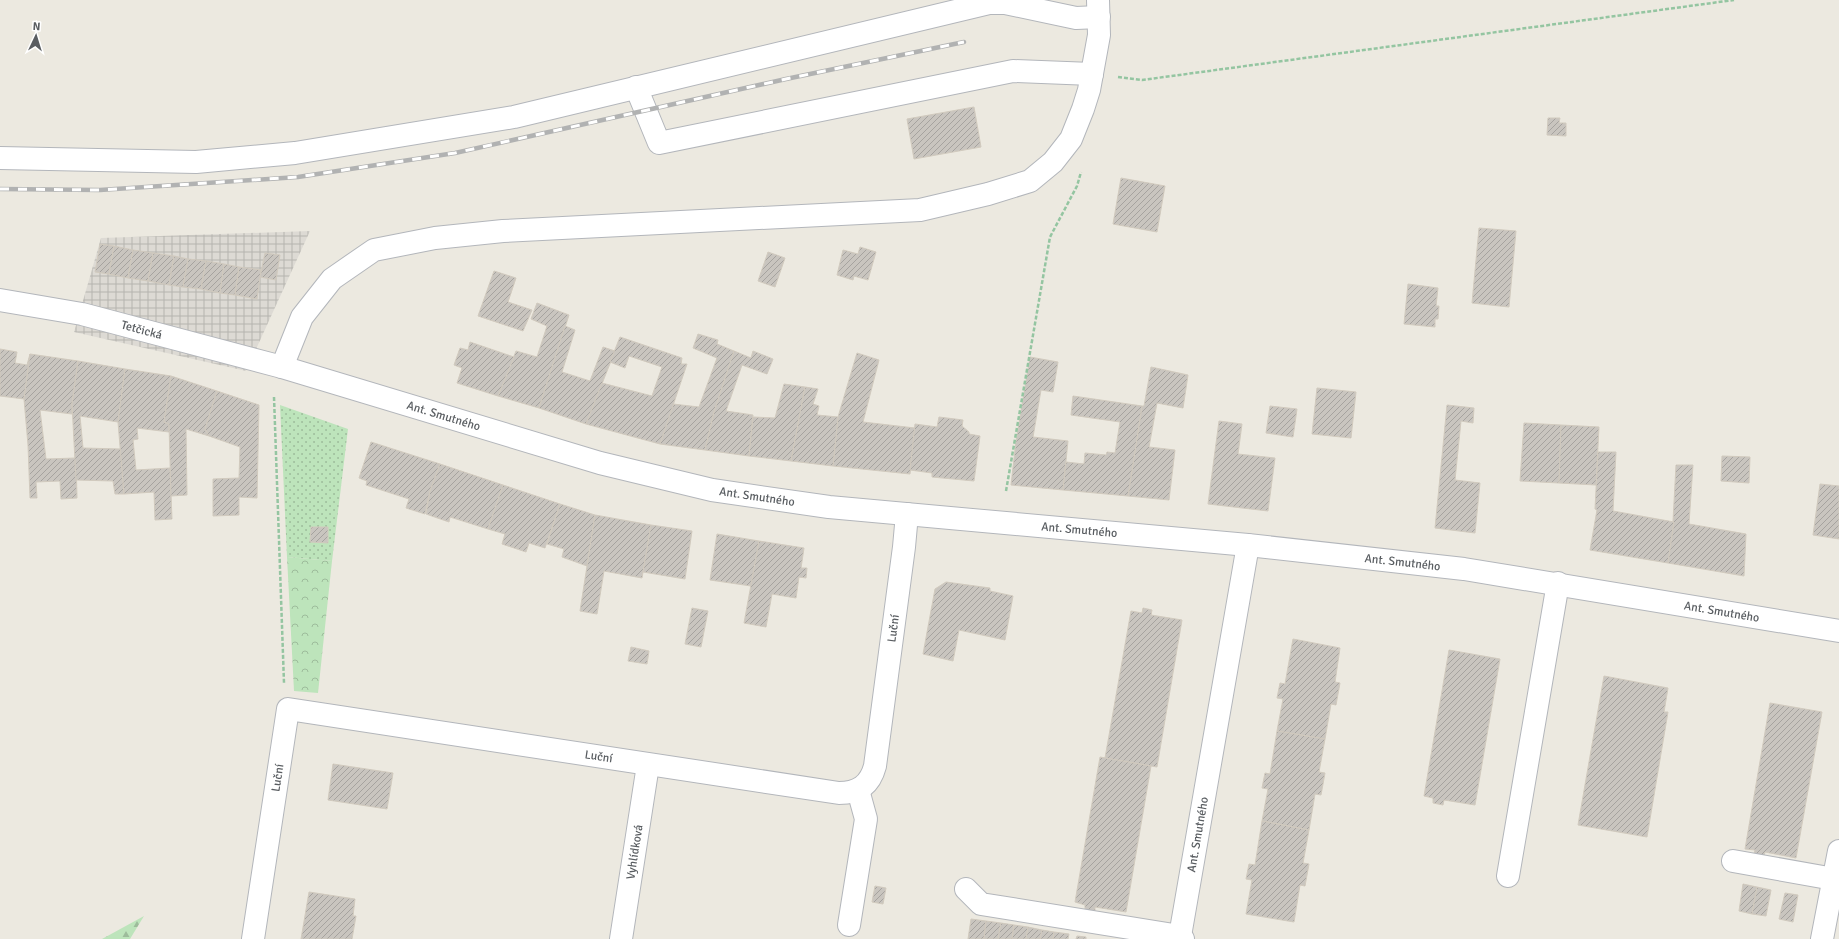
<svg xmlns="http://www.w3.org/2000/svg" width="1839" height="939" viewBox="0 0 1839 939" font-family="Signika,sans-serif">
<defs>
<pattern id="industrial-grid" width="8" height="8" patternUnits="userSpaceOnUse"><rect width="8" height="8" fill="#dddad4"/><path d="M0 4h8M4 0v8" fill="none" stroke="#b6b4af"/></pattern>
<pattern id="grass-dots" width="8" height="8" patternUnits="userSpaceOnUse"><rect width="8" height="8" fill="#bde4bb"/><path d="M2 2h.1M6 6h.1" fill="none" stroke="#9dbc9b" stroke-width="1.8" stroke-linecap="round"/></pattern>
<pattern id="forest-firs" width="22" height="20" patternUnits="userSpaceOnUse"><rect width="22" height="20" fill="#bde4bb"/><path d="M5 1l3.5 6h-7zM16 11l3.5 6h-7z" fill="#9dbc9b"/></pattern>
<pattern id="park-crowns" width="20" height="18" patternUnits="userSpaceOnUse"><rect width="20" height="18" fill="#bde4bb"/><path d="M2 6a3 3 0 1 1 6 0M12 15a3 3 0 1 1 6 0" fill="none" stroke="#9dbc9b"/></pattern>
<pattern id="building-hatch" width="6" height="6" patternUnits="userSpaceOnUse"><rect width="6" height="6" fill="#c9c5bf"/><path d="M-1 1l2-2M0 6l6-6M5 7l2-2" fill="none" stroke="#a6a39f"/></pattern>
</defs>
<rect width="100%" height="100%" fill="#ece9e0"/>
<path fill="url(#industrial-grid)" d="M310,231L246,371L74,332L101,238Z"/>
<path fill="url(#grass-dots)" d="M280,405L348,429L332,561L287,557Z"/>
<path fill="url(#forest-firs)" d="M144,916L130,939H102Z"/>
<path fill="url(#park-crowns)" d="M287,557L332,561L318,693L294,691Z"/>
<g fill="url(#building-hatch)" stroke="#d1cabe">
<path d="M974,107L981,147L914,159L907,119Z"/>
<path d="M1548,118H1560L1559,123H1566V136L1547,135Z"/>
<path d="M1121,178L1165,186L1157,232L1113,224Z"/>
<path d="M1479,228L1516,231L1509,307L1472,303Z"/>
<path d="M100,244L114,246L109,274L95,272Z"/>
<path d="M114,246L133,250L128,278L109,274Z"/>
<path d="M860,247L876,252L868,280L854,276L853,280L837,275L843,250L858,254Z"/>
<path d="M133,250L153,253L148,281L128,278Z"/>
<path d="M768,252L785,258L775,287L758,281Z"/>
<path d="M153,253L174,256L169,285L148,281Z"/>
<path d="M265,253L280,255L276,280L260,277Z"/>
<path d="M174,256L188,259L183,287L169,285Z"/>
<path d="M188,259L206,261L201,289L183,287Z"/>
<path d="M206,261L224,264L220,293L201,289Z"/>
<path d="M224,264L239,267L235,295L220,293Z"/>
<path d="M239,267L261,270L257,299L235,295Z"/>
<path d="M494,271L516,278L508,302L532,310L523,331L478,316Z"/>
<path d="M1408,284L1438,288L1436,306H1439L1438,319H1435V327L1404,324Z"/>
<path d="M537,303L569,315L539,408L498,396L516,351L537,357L547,326L531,319Z"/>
<path d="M565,326L575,330L562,372L590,381L603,347L615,351L586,424L539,408Z"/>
<path d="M698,334L718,340L717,344L734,351L714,412L705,450L660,444L673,404L699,407L717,358L693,348Z"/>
<path d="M620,337L682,358L681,364H687L660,444L586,424L602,383L652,396L662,367L629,356L625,368L610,362Z"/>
<path d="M470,342L514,357L498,396L457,383L462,368L454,365L460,348L468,350Z"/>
<path d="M0,349L17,352L15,363L27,365L30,354L24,399L0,396Z"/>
<path d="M734,351L751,358L753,351L773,359L767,374L742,365L726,411L753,415L749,456L705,450L714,412Z"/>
<path d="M857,353L879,360L863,422L915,428L910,474L833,466L838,417Z"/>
<path d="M30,354L78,361L72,404V414L40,410L46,459L76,458L77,498L61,499L60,481L36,482L37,498H30L28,445L24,399Z"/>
<path d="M1030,357L1058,362L1053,392L1041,390L1033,437L1068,441L1063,490L1011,485L1016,441Z"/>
<path d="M78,361L125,369L118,422L80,416L83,448L121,449L124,494H115L113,481L76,480L72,404Z"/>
<path d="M1151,367L1188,375L1183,408L1157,403L1149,447L1175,450L1169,500L1128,496L1142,406H1144Z"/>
<path d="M125,369L171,376L164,422L169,424V432L137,428L138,439L133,440L136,470L170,468L172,519L155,520L154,492L124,494L118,422Z"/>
<path d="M171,376L217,391L205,429L209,436L186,429L187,495L171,496L169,424L164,422Z"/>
<path d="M784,384L805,387L791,461L749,456L753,417L775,418Z"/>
<path d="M805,387L818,389L813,404L819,406L817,415L838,417L833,466L791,461Z"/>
<path d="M1317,388L1356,392L1351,438L1312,434Z"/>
<path d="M217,391L259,405L257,498L239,497V515L213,516V479L239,478L240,447L209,436L205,429Z"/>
<path d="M1073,396L1142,406L1128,496L1063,490L1066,462L1084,464L1085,453L1106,455L1107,452L1115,453L1120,422L1071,415Z"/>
<path d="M1447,405L1474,408L1473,423L1461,421L1455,480L1480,483L1475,533L1435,528Z"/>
<path d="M1270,406L1297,409L1293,437L1266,433Z"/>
<path d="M939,417L963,420L962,426L969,432V434L980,436L974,481L932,477V473L910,470L915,424L937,427Z"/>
<path d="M1219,421L1242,424L1238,454L1275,458L1268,511L1208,504Z"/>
<path d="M1524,423L1561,425L1559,483L1520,481Z"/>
<path d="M1561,425L1599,427L1596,485L1559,483Z"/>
<path d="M371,442L440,464L430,491L425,514L406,508L409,499L366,485L367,481L359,478Z"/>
<path d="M1598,452H1616L1613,511L1674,522L1668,563L1590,550L1597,510L1595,509Z"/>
<path d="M1722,456L1750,457L1749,483L1721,481Z"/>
<path d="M440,464L503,485L488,529L450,517L449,522L426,514L430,491Z"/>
<path d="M1676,465H1693L1689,524L1746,534L1744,576L1668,563L1674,522L1673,521Z"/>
<path d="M1820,484L1839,486V539L1813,535Z"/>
<path d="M503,485L560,504L545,548L529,543L526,552L502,544L505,534L488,529Z"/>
<path d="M560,504L595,515L587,566L562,557L564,549L547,544Z"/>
<path d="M595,515L651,525L642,578L604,571L597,614L580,611Z"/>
<path d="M651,525L692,531L685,579L643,572Z"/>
<path d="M311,527H328V543L310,542Z"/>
<path d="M717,534L759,541L751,586L710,580Z"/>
<path d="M759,541L804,548L801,568H807L806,578L799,577L796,598L772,594L766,627L744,623Z"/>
<path d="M946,582L990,588V591L1013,596L1005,640L959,630L953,661L923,654L935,589Z"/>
<path d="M692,608L708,611L701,647L685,644Z"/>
<path d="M1143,608L1152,610L1151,615L1182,620L1157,767L1105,758L1131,611L1142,613Z"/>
<path d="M1293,639L1340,648L1335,682L1340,683L1336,705L1331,704L1325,739L1277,731L1283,699L1277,698L1280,683L1285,684Z"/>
<path d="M631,647L649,651L647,664L628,661Z"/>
<path d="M1449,650L1500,659L1475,805L1444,800L1443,805L1433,803V798L1424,796Z"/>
<path d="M1604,676L1668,688L1664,712H1668L1647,837L1578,825Z"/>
<path d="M1770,703L1822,712L1796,858L1765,852L1764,856L1754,854L1755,850L1745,849Z"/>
<path d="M1277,731L1325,739L1319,772L1325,773L1321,795L1315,794L1309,830L1262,821L1268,789L1262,788L1265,773L1270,774Z"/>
<path d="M1100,757L1151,766L1126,912L1095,907V911L1085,910V905L1075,902Z"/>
<path d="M333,764L393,773L387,809L328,800Z"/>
<path d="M1262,821L1309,830L1303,863L1309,864L1305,886L1300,885L1294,922L1246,914L1252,880L1246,879L1249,864L1255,865Z"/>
<path d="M1743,884L1757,887L1752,914L1739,911Z"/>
<path d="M875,886L886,888L883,904L872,902Z"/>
<path d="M1757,887L1771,890L1766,916L1752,914Z"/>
<path d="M309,892L355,899L353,916H356L352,939H301Z"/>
<path d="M1785,893L1798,895L1793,922L1779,919Z"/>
<path d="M971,919L986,921L984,939H968Z"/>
<path d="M986,921L1001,923L998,939H984Z"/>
<path d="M1001,923L1014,925L1012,939H998Z"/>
<path d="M1014,925L1028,927L1026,939H1012Z"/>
<path d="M1028,927L1042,930L1040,939H1026Z"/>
<path d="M1042,930L1054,932L1053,939H1040Z"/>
<path d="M1054,932L1069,934L1068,939H1053Z"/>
<path d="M1077,936L1086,937V939H1076Z"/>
</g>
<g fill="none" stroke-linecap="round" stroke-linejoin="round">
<defs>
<g id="minor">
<path d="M636,87L659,143L1013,71L1092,74"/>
<path d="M0,158L196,162L295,153L514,117L989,3H1005L1076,18L1099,17"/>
<path id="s1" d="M0,300L82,314L282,367L600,463L712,490L829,507L1248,545L1464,569L1839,631"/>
<path d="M282,367L302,317L332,279L374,250L435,238L503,231L920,210L988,194L1030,181L1053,162L1071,139L1083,109L1089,90L1099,35L1098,0"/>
<path d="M1733,861L1839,880"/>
<path d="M1508,876L1558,583"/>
<path d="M966,889L981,904L1180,936L1183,939"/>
<path d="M849,925L866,819L858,790"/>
<path id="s2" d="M1180,936L1248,545"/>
<path id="s3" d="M253,939L288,709L839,793C858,793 870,785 875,766L904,547L907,514"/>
<path id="s4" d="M621,939L648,765"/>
<path d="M1822,939L1839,851"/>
</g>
</defs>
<use href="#minor" stroke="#b3b6bb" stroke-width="24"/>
<g stroke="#94c5a1" stroke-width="2.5" stroke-dasharray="4 2" stroke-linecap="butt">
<path d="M1118,77L1142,80L1734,0"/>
<path d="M274,397L284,683"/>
<path d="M1006,491L1050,237L1077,186L1081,172"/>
</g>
<use href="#minor" stroke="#fff" stroke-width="22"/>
<defs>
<path id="rail" d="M0,189L100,190L298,177L455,153L786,79L964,42"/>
</defs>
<use href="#rail" stroke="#b1b2b2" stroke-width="4.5"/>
<use href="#rail" stroke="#fff" stroke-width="3" stroke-dasharray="9" stroke-linecap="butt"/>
</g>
<g text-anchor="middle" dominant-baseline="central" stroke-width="3" stroke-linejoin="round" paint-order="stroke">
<g font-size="12" fill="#595d61" stroke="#fff">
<text stroke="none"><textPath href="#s1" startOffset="145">Tetčická</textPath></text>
<text stroke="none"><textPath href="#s1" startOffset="459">Ant. Smutného</textPath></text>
<text stroke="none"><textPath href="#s1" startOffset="783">Ant. Smutného</textPath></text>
<text stroke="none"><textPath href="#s1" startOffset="1107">Ant. Smutného</textPath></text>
<text stroke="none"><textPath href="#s1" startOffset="1432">Ant. Smutného</textPath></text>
<text stroke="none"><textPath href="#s1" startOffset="1755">Ant. Smutného</textPath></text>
<text stroke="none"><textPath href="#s3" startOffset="978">Luční</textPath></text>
<text stroke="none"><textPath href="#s3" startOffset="547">Luční</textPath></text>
<text stroke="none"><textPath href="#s3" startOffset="163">Luční</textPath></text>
<text stroke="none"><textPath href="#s2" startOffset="103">Ant. Smutného</textPath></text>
<text stroke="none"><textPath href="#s4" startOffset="88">Vyhlídková</textPath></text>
</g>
</g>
<g transform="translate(36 36) rotate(4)" stroke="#ffffff" stroke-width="3" paint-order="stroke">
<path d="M0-3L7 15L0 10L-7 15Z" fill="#595d61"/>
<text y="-6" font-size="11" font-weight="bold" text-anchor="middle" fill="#595d61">N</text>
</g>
</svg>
